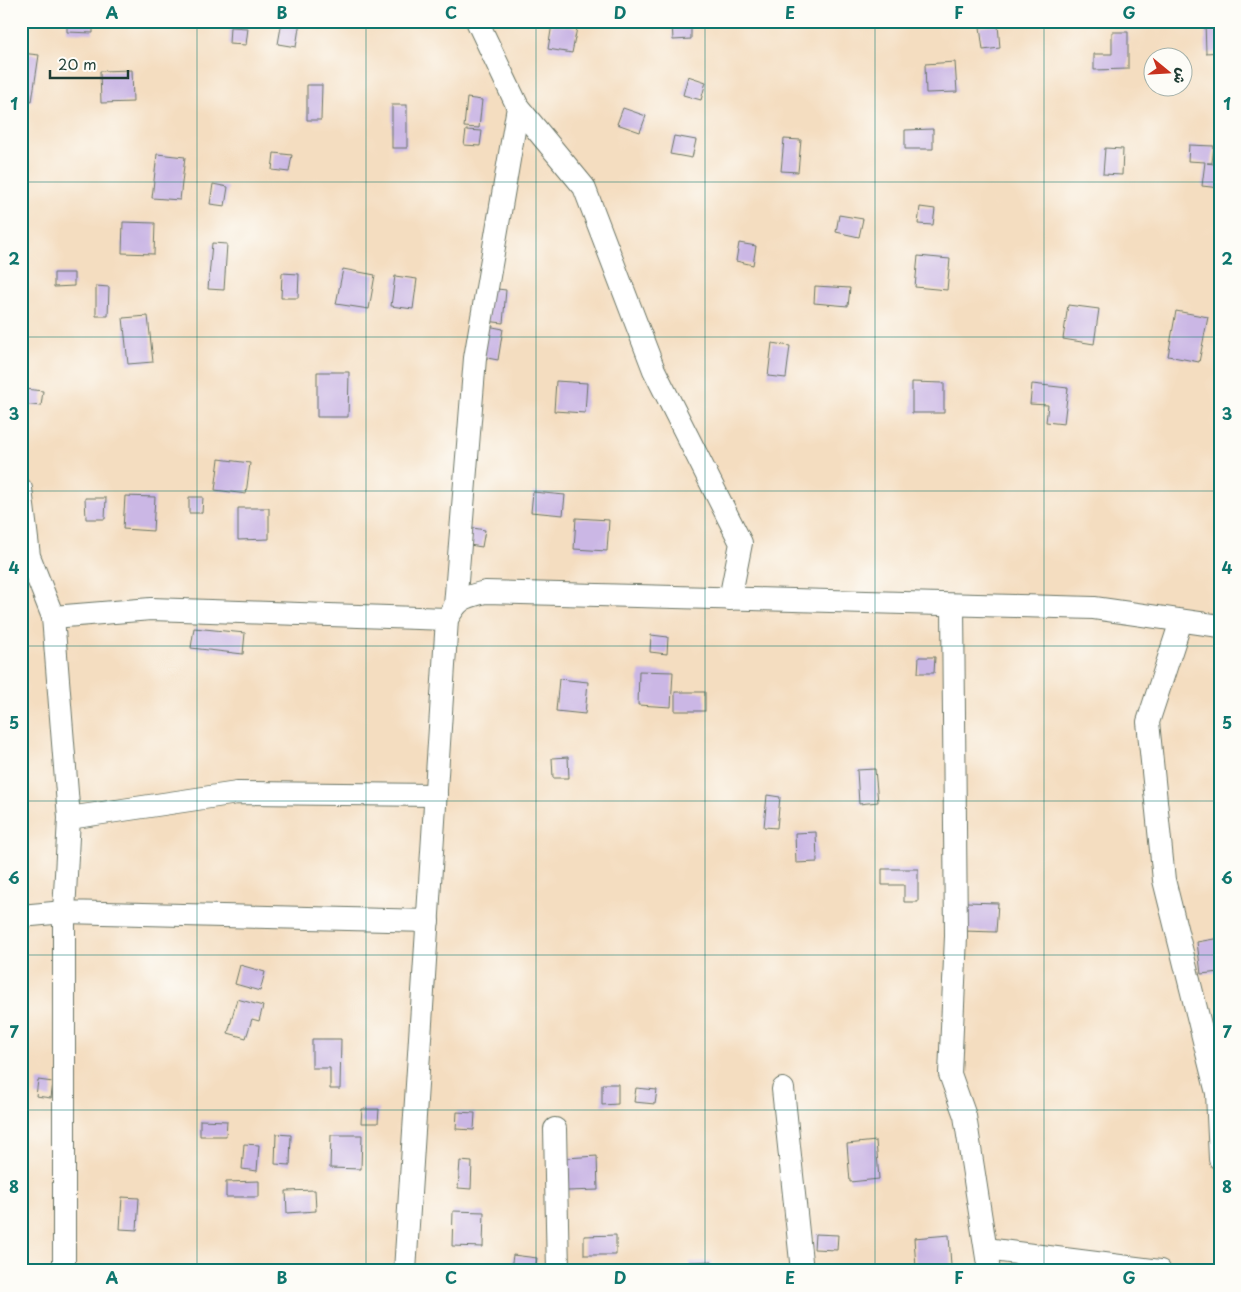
<svg xmlns="http://www.w3.org/2000/svg" width="1241" height="1292" viewBox="0 0 1241 1292" font-family="'Playpen Sans','Playpen Sans Arabic',sans-serif">
<rect width="100%" height="100%" fill="#fdfcf7"/>
<filter id="ink" filterUnits="userSpaceOnUse"><feTurbulence type="fractalNoise" baseFrequency=".02" numOctaves="2"/><feDisplacementMap in="SourceGraphic" scale="10" xChannelSelector="R" yChannelSelector="G"/><feConvolveMatrix kernelMatrix="1 2 1 2 8 2 1 2 1" color-interpolation-filters="sRGB"/></filter>
<filter id="wash" filterUnits="userSpaceOnUse"><feTurbulence type="fractalNoise" baseFrequency=".0096" numOctaves="4" result="noise"/><feDisplacementMap in="SourceGraphic" scale="20" xChannelSelector="R" yChannelSelector="G"/><feGaussianBlur stdDeviation="1.12" result="paint"/><feColorMatrix in="noise" values="0 0 0 0 0 0 0 0 0 0 0 0 0 0 0 0 0 1.4 0 .05"/><feComposite in="paint" operator="in"/></filter>
<g filter="url(#wash)">
<rect width="100%" height="100%" fill="#f4ddc0"/>
<g id="blocks">
<g fill="#cbb7e5">
<path d="M67,21H93V33L67,32Z"/>
<path d="M282,21H300L296,47L278,44Z"/>
<path d="M672,21H691V39L673,40Z"/>
<path d="M795,21H811V25L795,24Z"/>
<path d="M1205,21H1220V52L1206,53Z"/>
<path d="M552,24L577,28L572,53L548,49Z"/>
<path d="M998,25L1000,48L983,50L980,27Z"/>
<path d="M230,27L248,28L246,45L229,44Z"/>
<path d="M1112,32H1128V69L1094,70V54H1112Z"/>
<path d="M21,53L39,55L32,101L21,99Z"/>
<path d="M955,62L957,92L926,93L925,64Z"/>
<path d="M132,70L133,102L101,103L100,71Z"/>
<path d="M688,76L706,82L701,100L683,95Z"/>
<path d="M307,85H322L321,120H307Z"/>
<path d="M467,98L482,100L479,128L464,127Z"/>
<rect x="392" y="105" width="15" height="43"/>
<path d="M623,108L646,116L640,132L617,124Z"/>
<path d="M933,129V149H905V130Z"/>
<path d="M466,130L482,131L480,146L464,145Z"/>
<path d="M674,136L696,140L692,158L670,154Z"/>
<path d="M784,139L801,140L798,172L781,171Z"/>
<path d="M1189,145L1214,146L1212,163H1207L1220,165V188L1202,186L1205,162L1188,161Z"/>
<path d="M1105,148L1123,149L1122,175L1103,174Z"/>
<path d="M274,153L292,155L289,172L272,170Z"/>
<path d="M157,154L185,157L180,200L152,198Z"/>
<path d="M213,184L228,187L225,206L210,204Z"/>
<path d="M920,207L935,209L933,225L918,224Z"/>
<path d="M839,215L863,219L859,237L836,232Z"/>
<path d="M123,222L155,223L154,254L122,253Z"/>
<path d="M212,243L227,244L224,290L208,289Z"/>
<path d="M739,243L756,246L753,265L736,261Z"/>
<path d="M918,256L950,259L947,290L915,287Z"/>
<path d="M343,269L375,275L369,309L336,304Z"/>
<path d="M54,273H74V286L54,287Z"/>
<path d="M282,273L299,274L298,298H281Z"/>
<path d="M395,276L417,279L413,309L391,306Z"/>
<path d="M96,286L109,287L108,316H96Z"/>
<path d="M815,286L850,288L848,306L814,303Z"/>
<path d="M489,288L506,290L503,323L486,321Z"/>
<path d="M1068,305L1099,309L1094,344L1063,339Z"/>
<path d="M1176,311L1208,317L1199,362L1168,356Z"/>
<path d="M148,316L153,362L128,364L123,318Z"/>
<path d="M488,326L503,329L498,360L482,357Z"/>
<path d="M772,343L790,346L786,378L768,376Z"/>
<path d="M317,372H349L348,417H317Z"/>
<path d="M556,381L587,383L585,413L554,411Z"/>
<path d="M912,382L944,383V413H912Z"/>
<path d="M1032,384L1068,388L1064,424L1046,422L1048,405L1030,404Z"/>
<path d="M25,389L43,391L41,406L23,404Z"/>
<path d="M219,459L250,463L246,494L215,490Z"/>
<path d="M533,492L565,495L563,515L531,512Z"/>
<path d="M125,496L155,497L153,531L123,529Z"/>
<path d="M189,497H203L202,513H189Z"/>
<path d="M85,498H106L105,519H86Z"/>
<path d="M238,508H269V539L238,540Z"/>
<path d="M576,518L609,520L607,551L574,549Z"/>
<path d="M467,527L485,530L482,547L463,544Z"/>
<path d="M194,628L245,633L243,654L191,648Z"/>
<path d="M651,635L668,637L667,654L650,652Z"/>
<path d="M919,657H935L934,673H918Z"/>
<path d="M639,671L673,672L671,707L638,705Z"/>
<path d="M559,679L588,682L585,714L556,711Z"/>
<rect x="675" y="692" width="30" height="19"/>
<path d="M568,757L569,778H553L552,758Z"/>
<path d="M875,769L878,802L859,804L857,770Z"/>
<path d="M767,795L780,797L777,828L764,827Z"/>
<path d="M816,832L817,862L796,863L795,833Z"/>
<path d="M882,869H918V902H904V885H882Z"/>
<path d="M966,902L998,903L996,932L964,931Z"/>
<path d="M1220,938V972L1201,974L1197,942Z"/>
<path d="M240,965L265,972L260,991L235,984Z"/>
<path d="M237,999L263,1006L259,1021L252,1019L246,1038L228,1033Z"/>
<path d="M312,1039H341L340,1089H330V1068H312Z"/>
<path d="M38,1080L53,1082L51,1098L36,1096Z"/>
<path d="M602,1084H618V1104L602,1105Z"/>
<path d="M636,1088L657,1090L655,1104L634,1102Z"/>
<path d="M362,1109H379L378,1123H361Z"/>
<path d="M457,1112L475,1113L474,1130L456,1129Z"/>
<path d="M200,1120L227,1121L226,1136H200Z"/>
<path d="M276,1134L291,1135L290,1165L275,1164Z"/>
<path d="M331,1135H362L361,1169L330,1168Z"/>
<path d="M876,1141L879,1179L850,1182L847,1144Z"/>
<path d="M244,1144L259,1145L257,1171L242,1169Z"/>
<path d="M597,1156L598,1190L567,1191L566,1158Z"/>
<path d="M460,1161L472,1162L471,1189L458,1188Z"/>
<path d="M259,1181V1197H226V1182Z"/>
<path d="M315,1190L316,1211L287,1213L286,1191Z"/>
<path d="M122,1197L139,1198L137,1230L120,1229Z"/>
<path d="M453,1211L484,1212L483,1247L452,1246Z"/>
<path d="M815,1234L838,1235L837,1250L814,1249Z"/>
<path d="M616,1235V1255H584V1236Z"/>
<path d="M949,1235L951,1266L916,1268L914,1238Z"/>
<path d="M513,1255L537,1258L535,1271L511,1269Z"/>
<path d="M712,1261V1271H690L689,1262Z"/>
</g>
</g>
</g>
<g filter="url(#ink)">
<use href="#blocks" fill-opacity="0" stroke="#6a7565" stroke-width="1"/>
<g fill="none" stroke-linecap="round" stroke-linejoin="round">
<defs>
<g id="minor">
<path d="M477,21L518,107L584,187L654,370L741,543L730,599"/>
<path d="M21,489L29,556L53,617L69,818L64,912L428,921"/>
<path d="M953,605L956,936L950,1074L965,1116L989,1271"/>
<path d="M455,606L475,358L518,107"/>
<path d="M53,617L151,609L447,619"/>
<path d="M1181,621L1148,722L1164,880L1217,1093L1220,1159"/>
<path d="M69,818L237,793L436,795"/>
<path d="M21,916L64,912V1271"/>
<path d="M783,1089L802,1271"/>
<path d="M555,1129L558,1271"/>
<path d="M986,1249L1160,1271"/>
<path d="M405,1271L447,619C459,598 463,598 485,592L1094,608L1220,626"/>
</g>
</defs>
<use href="#minor" stroke="#6a7565" stroke-width="24"/>
<use href="#minor" stroke="#fff" stroke-width="22"/>
</g>
</g>
<path fill="none" stroke="#0f766e" stroke-width="1" stroke-opacity="0.55" d="M197,21V1271M366,21V1271M536,21V1271M705,21V1271M875,21V1271M1044,21V1271M21,182H1220M21,337H1220M21,491H1220M21,646H1220M21,801H1220M21,955H1220M21,1110H1220"/>
<rect width="1241" height="1292" fill="none" stroke="#fdfcf7" stroke-width="55"/>
<g transform="translate(1168 72) rotate(108)"><circle r="24" fill="#fdfcf7" stroke="#a4b0a9"/>
<path d="M0-4L9 19L0 12L-9 19Z" fill="#c8321e"/>
<text y="-8" font-size="14" font-weight="bold" text-anchor="middle" fill="#1f3d34">ش</text>
</g>
<path d="M50 70v8h78v-8" fill="none" stroke="#1f3d34" stroke-width="2.5"/>
<text x="58" y="70" font-size="15" fill="#1f3d34" stroke="#fdfcf7" stroke-width="4" paint-order="stroke">20 m</text>
<rect x="28" y="28" width="1186" height="1236" fill="none" stroke="#0f766e" stroke-width="2"/>
<g font-size="16" text-anchor="middle" font-weight="bold" fill="#0f766e">
<text x="112" y="19">A</text>
<text x="282" y="19">B</text>
<text x="451" y="19">C</text>
<text x="620" y="19">D</text>
<text x="790" y="19">E</text>
<text x="959" y="19">F</text>
<text x="1129" y="19">G</text>
<text x="14" y="110">1</text>
<text x="1227" y="110">1</text>
<text x="14" y="265">2</text>
<text x="1227" y="265">2</text>
<text x="14" y="420">3</text>
<text x="1227" y="420">3</text>
<text x="14" y="574">4</text>
<text x="1227" y="574">4</text>
<text x="14" y="729">5</text>
<text x="1227" y="729">5</text>
<text x="14" y="884">6</text>
<text x="1227" y="884">6</text>
<text x="14" y="1038">7</text>
<text x="1227" y="1038">7</text>
<text x="14" y="1193">8</text>
<text x="1227" y="1193">8</text>
<text x="112" y="1284">A</text>
<text x="282" y="1284">B</text>
<text x="451" y="1284">C</text>
<text x="620" y="1284">D</text>
<text x="790" y="1284">E</text>
<text x="959" y="1284">F</text>
<text x="1129" y="1284">G</text>
</g>
</svg>
